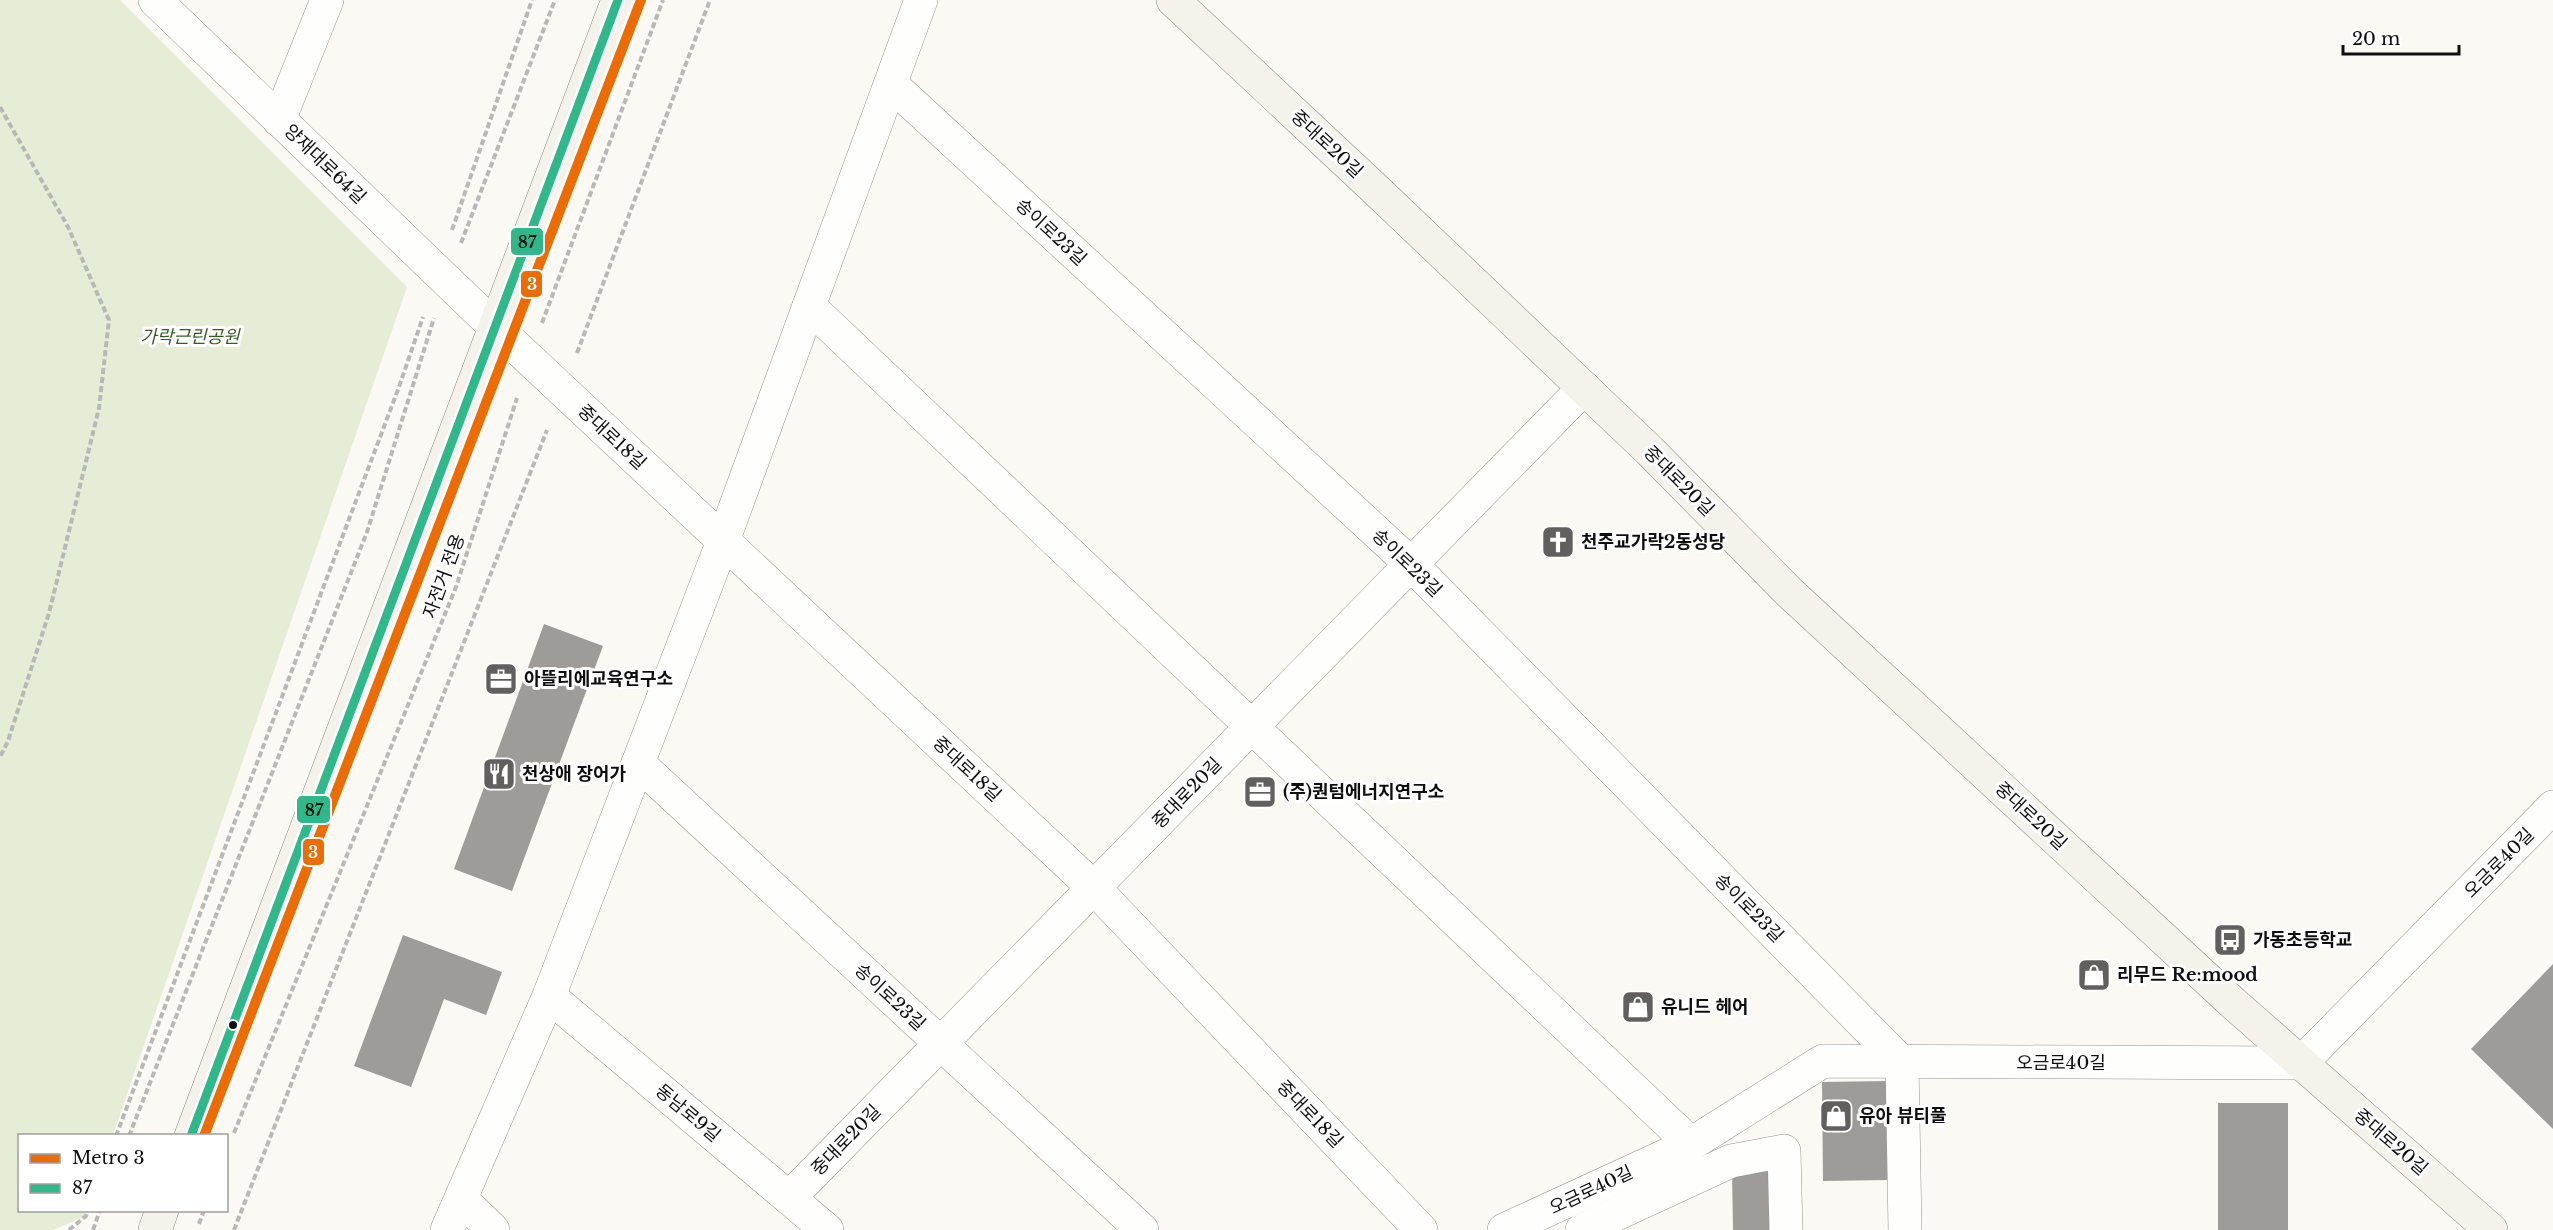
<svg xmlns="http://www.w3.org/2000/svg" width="2553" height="1230" viewBox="0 0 2553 1230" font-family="'Libre Baskerville','Noto Sans KR',serif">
<rect width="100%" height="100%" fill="#faf9f3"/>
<path fill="#e5edd6" d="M0,0H120L407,287L113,1135L20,1136V1210L87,1211L86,1216L53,1230H0Z"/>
<g fill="#9e9c98">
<path d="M544,624L603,646L512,891L454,869Z"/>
<path d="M403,935L502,972L486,1015L444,999L411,1087L354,1066Z"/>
<path d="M2553,964V1129L2471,1049Z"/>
<path d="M1887,1081L1888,1180L1823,1181L1822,1082Z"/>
<rect x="2218" y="1103" width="70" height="127"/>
<path d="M1771,1169L1772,1230H1733L1732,1170Z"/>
</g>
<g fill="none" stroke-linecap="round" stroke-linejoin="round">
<defs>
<g id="street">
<path d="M155,0L495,327L1094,888L1421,1230"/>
<path d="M891,84L1411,564L1902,1063L1905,1230"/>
<path d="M279,120L327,0"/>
<path d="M809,306L1691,1144"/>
<path d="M638,763L1142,1230"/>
<path d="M549,996L827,1230"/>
<path d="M789,1198L1584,388"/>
<path d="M461,1199L493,1230"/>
<path d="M447,1230L549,996L723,541L921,0"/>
<path d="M1504,1230L1691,1144L1823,1061L2301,1063L2553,807"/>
<path d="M1582,1230L1731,1161L1784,1151L1786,1230"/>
</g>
<g id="secondary">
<path d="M1173,0L1374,188L1650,451L1789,592L2233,1003L2491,1230"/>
<path d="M191,1136L618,0"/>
<path d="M155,1230L162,1210"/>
</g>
</defs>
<use href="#street" stroke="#949491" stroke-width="34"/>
<use href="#secondary" stroke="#8b8a88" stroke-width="34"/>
<g stroke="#b8b8b7" stroke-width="4" stroke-dasharray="6 3" stroke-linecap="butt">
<path d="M0,107L68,227L109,320L99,408L49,613L8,741L0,757"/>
<path d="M452,230L532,0"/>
<path d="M461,243L555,0"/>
<path d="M542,323L663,0"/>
<path d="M577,353L710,0"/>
<path d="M234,1133L456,587L517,398"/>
<path d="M116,1136L399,387L423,317"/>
<path d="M129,1136L367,532L434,318"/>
<path d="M199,1224L204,1210"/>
<path d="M69,1230L86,1216L88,1210"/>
<path d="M93,1230L100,1210"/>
<path d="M234,1230L547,430"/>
</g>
<use href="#street" stroke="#fefefd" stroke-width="33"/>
<use href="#secondary" stroke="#f4f2ea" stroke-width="33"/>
<defs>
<path id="bus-1" d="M191,1136L618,0"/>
</defs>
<use href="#bus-1" stroke="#fff" stroke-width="14"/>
<use href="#bus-1" stroke="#2fb98b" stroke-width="9"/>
<defs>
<path id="metro-1" d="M204,1136L641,0"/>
</defs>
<use href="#metro-1" stroke="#fff" stroke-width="15"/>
<use href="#metro-1" stroke="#ed6c00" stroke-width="10"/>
</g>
<defs>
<symbol id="church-square" viewBox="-11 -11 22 22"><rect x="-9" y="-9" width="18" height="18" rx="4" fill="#61605e" stroke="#fff"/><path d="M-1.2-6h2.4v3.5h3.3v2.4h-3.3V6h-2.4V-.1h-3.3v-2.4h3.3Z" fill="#fff"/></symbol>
<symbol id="office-square" viewBox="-11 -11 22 22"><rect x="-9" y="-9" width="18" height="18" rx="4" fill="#61605e" stroke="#fff"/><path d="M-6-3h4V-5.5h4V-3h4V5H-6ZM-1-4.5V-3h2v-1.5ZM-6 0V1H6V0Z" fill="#fff"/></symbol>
<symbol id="restaurant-square" viewBox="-11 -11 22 22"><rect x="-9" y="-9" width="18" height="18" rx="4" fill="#61605e" stroke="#fff"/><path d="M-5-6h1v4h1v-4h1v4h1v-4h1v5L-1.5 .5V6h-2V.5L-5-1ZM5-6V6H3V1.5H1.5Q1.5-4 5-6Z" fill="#fff"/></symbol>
<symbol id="bus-square" viewBox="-11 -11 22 22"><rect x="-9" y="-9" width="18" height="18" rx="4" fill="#61605e" stroke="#fff"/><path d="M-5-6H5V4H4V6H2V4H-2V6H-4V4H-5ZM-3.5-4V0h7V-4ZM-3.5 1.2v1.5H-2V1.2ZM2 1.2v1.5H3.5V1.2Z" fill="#fff"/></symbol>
<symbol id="shop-square" viewBox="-11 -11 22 22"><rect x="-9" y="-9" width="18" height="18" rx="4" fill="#61605e" stroke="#fff"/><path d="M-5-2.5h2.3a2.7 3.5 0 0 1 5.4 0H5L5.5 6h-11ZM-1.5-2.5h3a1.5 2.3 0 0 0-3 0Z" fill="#fff"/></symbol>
</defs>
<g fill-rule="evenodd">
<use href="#church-square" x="1539" y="523" width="38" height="38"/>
<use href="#office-square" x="482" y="660" width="38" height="38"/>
<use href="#restaurant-square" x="480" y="755" width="38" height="38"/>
<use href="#office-square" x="1241" y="773" width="38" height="38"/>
<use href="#bus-square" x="2211" y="921" width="38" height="38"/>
<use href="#shop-square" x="2075" y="956" width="38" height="38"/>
<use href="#shop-square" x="1619" y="988" width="38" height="38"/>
<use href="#shop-square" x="1817" y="1097" width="38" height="38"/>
</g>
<circle fill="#0e0e0e" stroke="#fff" stroke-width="2" cx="233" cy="1025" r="5"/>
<g text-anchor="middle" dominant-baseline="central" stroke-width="6" stroke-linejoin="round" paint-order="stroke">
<g font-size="18" fill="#0e0e0e" stroke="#fff">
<text transform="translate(1327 144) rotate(43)">중대로20길</text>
<text transform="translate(325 164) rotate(44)">양재대로64길</text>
<text transform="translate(1051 232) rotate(43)">송이로23길</text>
<text transform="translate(612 437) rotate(43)">중대로18길</text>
<text transform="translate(1679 481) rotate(45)">중대로20길</text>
<text transform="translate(1407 563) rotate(44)">송이로23길</text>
<text transform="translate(444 576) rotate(-70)">자전거 전용</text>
<text transform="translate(967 769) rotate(43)">중대로18길</text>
<text transform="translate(1187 793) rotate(-46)">중대로20길</text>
<text transform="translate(2031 816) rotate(43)">중대로20길</text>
<text transform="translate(2499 863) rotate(-45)">오금로40길</text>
<text transform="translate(1749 908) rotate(45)">송이로23길</text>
<text transform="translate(890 997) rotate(43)">송이로23길</text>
<text x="2061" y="1063">오금로40길</text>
<text transform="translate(688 1113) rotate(40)">동남로9길</text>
<text transform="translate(1310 1114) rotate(46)">중대로18길</text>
<text transform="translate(846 1140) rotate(-46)">중대로20길</text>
<text transform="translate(2391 1142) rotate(41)">중대로20길</text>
<text transform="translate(1591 1190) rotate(-25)">오금로40길</text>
</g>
<g font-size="18" font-style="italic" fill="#345d26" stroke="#fff">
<text x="190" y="337">가락근린공원</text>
</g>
<g font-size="18" font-weight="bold" fill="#0e0e0e" stroke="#fff" text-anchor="start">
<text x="1581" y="542">천주교가락2동성당</text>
<text x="524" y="679">아뜰리에교육연구소</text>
<text x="522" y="774">천상애 장어가</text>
<text x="1283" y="792">(주)퀀텀에너지연구소</text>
<text x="2253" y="940">가동초등학교</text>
<text x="2117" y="975">리무드 Re:mood</text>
<text x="1661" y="1007">유니드 헤어</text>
<text x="1859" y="1116">유아 뷰티풀</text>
</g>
</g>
<g stroke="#fff" stroke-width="2">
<rect x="510" y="227" width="34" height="29" rx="6" fill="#2fb98b"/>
<rect x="520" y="270" width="23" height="28" rx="6" fill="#ed6c00"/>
<rect x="296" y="795" width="35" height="29" rx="6" fill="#2fb98b"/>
<rect x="302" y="838" width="23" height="28" rx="6" fill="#ed6c00"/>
</g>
<g font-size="16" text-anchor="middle" font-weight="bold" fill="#fff">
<text x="532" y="290">3</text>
<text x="313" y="858">3</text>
</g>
<g font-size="16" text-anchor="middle" font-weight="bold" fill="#111">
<text x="527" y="248">87</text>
<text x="314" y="816">87</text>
</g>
<rect x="18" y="1134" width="210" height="78" fill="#ffffff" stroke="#9f9f9f" stroke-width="1.5"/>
<rect x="30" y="1154" width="30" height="9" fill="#ed6c00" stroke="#9f9f9f" stroke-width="1.5"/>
<text x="72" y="1164" font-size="18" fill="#0e0e0e">Metro 3</text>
<rect x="30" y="1184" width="30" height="9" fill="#2fb98b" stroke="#9f9f9f" stroke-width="1.5"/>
<text x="72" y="1194" font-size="18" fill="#0e0e0e">87</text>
<path d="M2343 45v9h116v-9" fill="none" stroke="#0e0e0e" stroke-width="3"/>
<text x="2352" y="45" font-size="18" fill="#0e0e0e" stroke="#ffffff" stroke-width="4.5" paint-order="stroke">20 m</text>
</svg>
